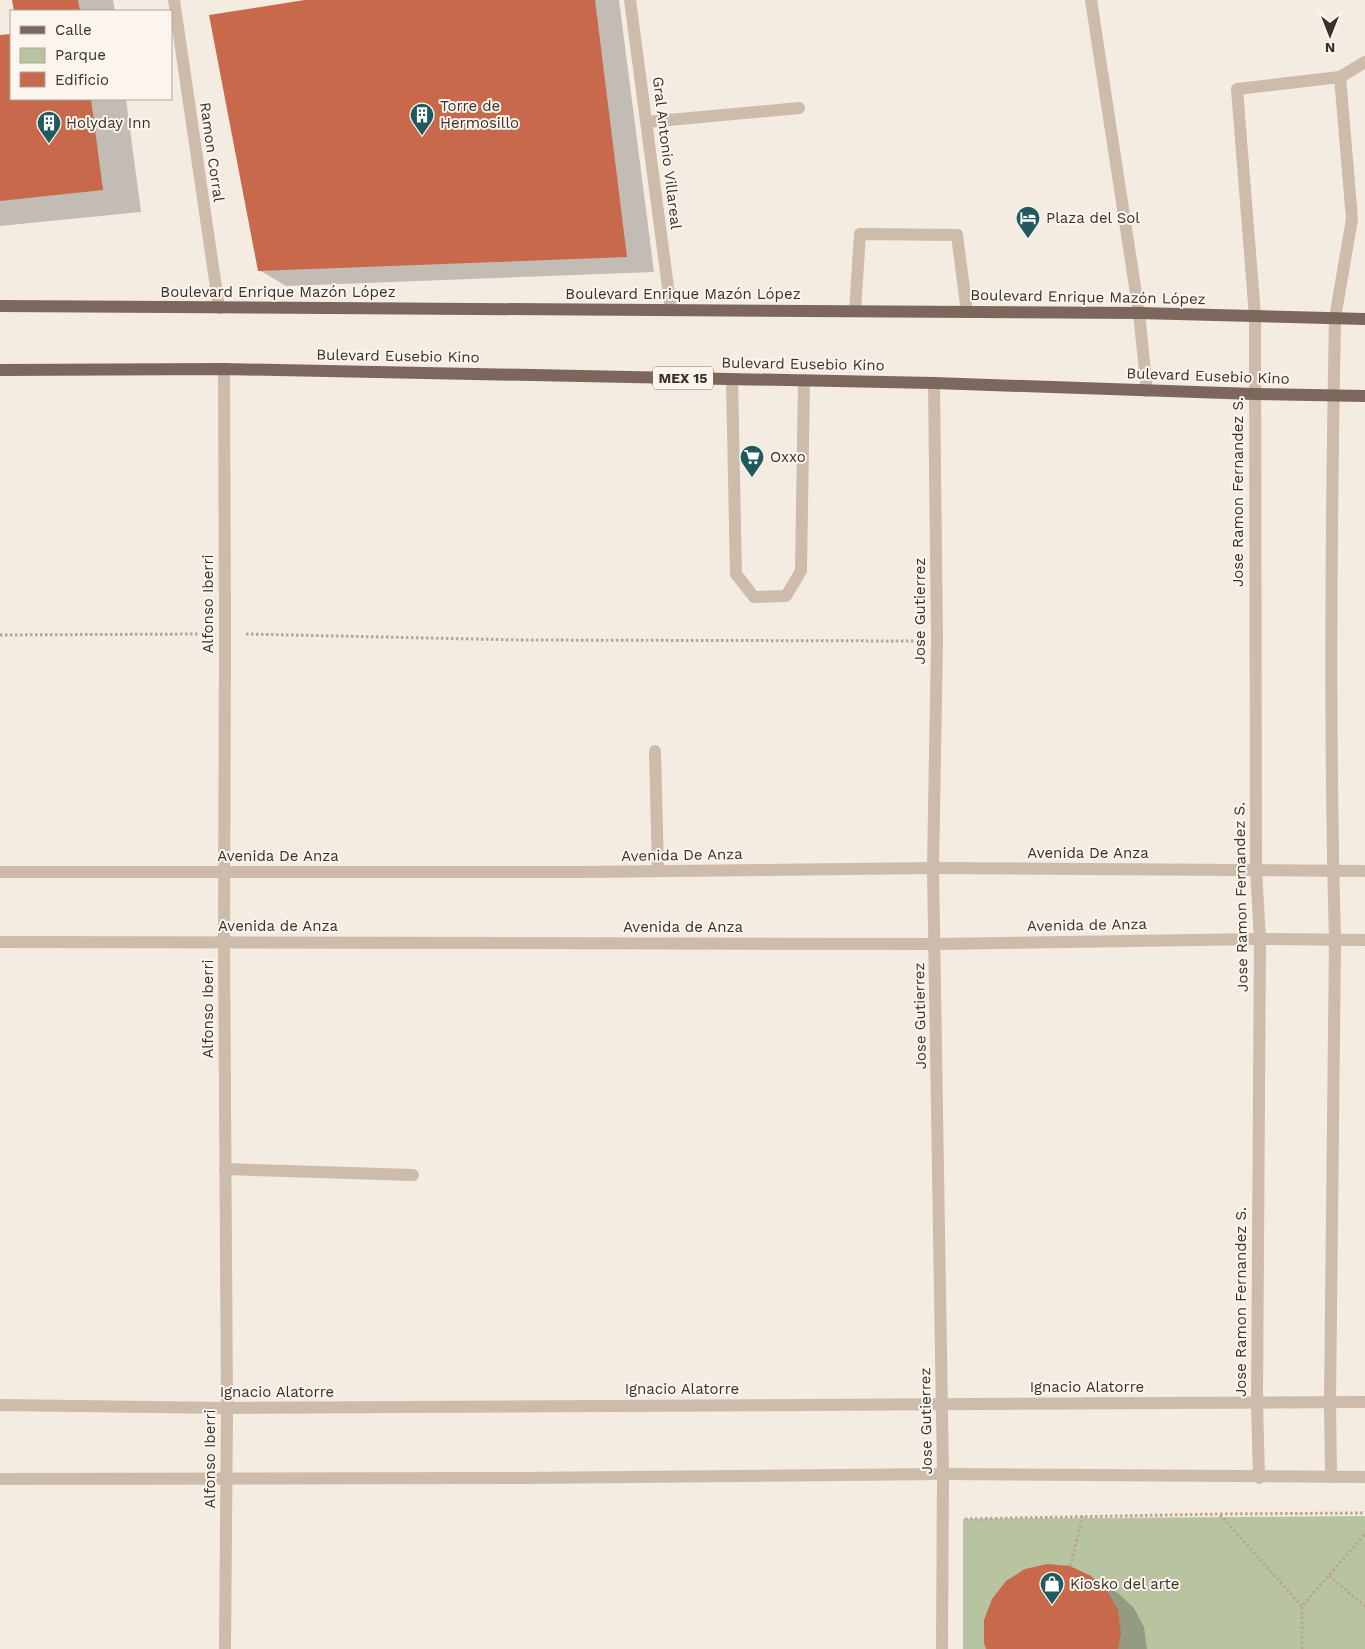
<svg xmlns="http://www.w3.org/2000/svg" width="1365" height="1649" viewBox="0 0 1365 1649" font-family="'Work Sans',sans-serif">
<rect width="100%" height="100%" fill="#f4ebe1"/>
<path fill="#b8c4a0" d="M1365,1516V1649H963V1519Z"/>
<g fill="#0003">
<path d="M13,0H113L115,11H15Z"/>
<path d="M312,0H619L654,272L286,286L259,270Z"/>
<path d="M11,35V99H126L141,212L0,226V37Z"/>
<path d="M1090,1577L1118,1593L1134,1608L1144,1627L1147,1649H987Z"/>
</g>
<g fill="#c8694b">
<path d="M12,0H78L80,11H14Z"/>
<path d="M305,0H595L627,257L258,271L209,15Z"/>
<path d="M11,34V99H91L103,190L0,201V35Z"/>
<path d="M1047,1564L1070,1566L1091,1576L1107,1591L1118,1610L1121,1633L1118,1649H986L984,1643V1620L992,1599L1006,1581L1025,1569Z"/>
</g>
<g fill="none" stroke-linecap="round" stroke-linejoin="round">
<g stroke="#b9a596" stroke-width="3" stroke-dasharray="2.5 2.5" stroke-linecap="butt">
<path d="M246,634L520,640L914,641"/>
<path d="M0,635L204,634"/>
<path d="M965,1519L1219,1514"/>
<path d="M1070,1566L1083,1516"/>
<path d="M1329,1576L1365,1606"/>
<path d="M1302,1606L1219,1514L1365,1513"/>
<path d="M1302,1649V1606L1365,1534"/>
</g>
<g stroke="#cdbbac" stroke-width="12">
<path d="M1340,77L1365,62"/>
<path d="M647,122L799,108"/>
<path d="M855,311L860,234L957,235L967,312"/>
<path d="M1255,316L1237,89L1340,77L1352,219L1335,318"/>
<path d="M732,380L736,574L754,597L786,596L801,571L804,380"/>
<path d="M655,751L658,871"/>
<path d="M225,1169L413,1175"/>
</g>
<g stroke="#cdbbac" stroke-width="12">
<path d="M174,0L219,308"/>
<path d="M630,0L671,310"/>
<path d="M1091,0L1139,313L1147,391"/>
<path d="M1255,316L1256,870L1260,939L1257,1403L1259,1478"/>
<path d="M224,369L225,634L224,942L227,1408L225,1649"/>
<path d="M934,383L937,641L933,868L943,1474L942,1649"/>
<path d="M0,872H581L933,868L1365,871"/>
<path d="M0,942L935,944L1260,939L1365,940"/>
<path d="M0,1405L227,1408L1365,1402"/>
<path d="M1331,1477L1330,1402L1335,940C1329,733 1331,525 1335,318"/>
<path d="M0,1479L522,1478L943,1474L1365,1477"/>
</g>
<g stroke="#7d675c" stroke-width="12">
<path d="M0,306L1139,313L1365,319"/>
<path d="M0,370L224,369L934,383L1254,394L1365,396"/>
</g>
</g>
<defs>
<symbol id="building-pin" viewBox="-11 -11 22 30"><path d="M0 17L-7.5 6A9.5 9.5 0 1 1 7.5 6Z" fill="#1f5a5e" stroke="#fbf5ee"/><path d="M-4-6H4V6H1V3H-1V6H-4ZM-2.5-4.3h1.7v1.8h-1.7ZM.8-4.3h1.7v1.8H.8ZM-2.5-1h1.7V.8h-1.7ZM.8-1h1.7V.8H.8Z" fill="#fff"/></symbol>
<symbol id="hotel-pin" viewBox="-11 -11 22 30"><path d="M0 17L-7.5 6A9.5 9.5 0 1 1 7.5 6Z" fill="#1f5a5e" stroke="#fbf5ee"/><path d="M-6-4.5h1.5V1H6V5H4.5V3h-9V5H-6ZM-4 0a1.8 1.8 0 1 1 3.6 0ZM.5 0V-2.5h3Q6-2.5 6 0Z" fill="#fff"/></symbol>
<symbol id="supermarket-pin" viewBox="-11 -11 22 30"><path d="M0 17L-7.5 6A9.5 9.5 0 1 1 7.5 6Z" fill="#1f5a5e" stroke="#fbf5ee"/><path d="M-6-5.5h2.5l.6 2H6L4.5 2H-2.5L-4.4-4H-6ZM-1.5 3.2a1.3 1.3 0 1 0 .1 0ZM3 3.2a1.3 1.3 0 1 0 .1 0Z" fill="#fff"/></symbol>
<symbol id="shop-pin" viewBox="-11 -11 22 30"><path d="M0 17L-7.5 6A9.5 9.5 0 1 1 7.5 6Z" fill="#1f5a5e" stroke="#fbf5ee"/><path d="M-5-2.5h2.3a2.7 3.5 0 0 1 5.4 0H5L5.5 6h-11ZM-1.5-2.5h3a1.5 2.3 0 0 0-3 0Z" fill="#fff"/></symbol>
</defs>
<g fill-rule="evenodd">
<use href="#building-pin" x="408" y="101" width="28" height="38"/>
<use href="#building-pin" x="35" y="109" width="28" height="38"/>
<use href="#hotel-pin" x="1014" y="204" width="28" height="38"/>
<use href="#supermarket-pin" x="738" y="443" width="28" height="38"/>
<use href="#shop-pin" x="1038" y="1570" width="28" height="38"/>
</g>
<g text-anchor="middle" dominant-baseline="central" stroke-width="4" stroke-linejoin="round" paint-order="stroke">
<rect fill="#fbf5ee" stroke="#756b66" stroke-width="1" x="653" y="366.5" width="60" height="23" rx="4"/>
<g font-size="14" font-weight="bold" fill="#3b302b">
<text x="683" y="378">MEX 15</text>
</g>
<g font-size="15" fill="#3b302b" stroke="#fbf5ee" text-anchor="start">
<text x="440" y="106">Torre de<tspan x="440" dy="17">Hermosillo</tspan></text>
<text x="66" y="123">Holyday Inn</text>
<text x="1046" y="218">Plaza del Sol</text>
<text x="770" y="457">Oxxo</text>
<text x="1070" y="1584">Kiosko del arte</text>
</g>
<g font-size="15" fill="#3b302b" stroke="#fbf5ee">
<text transform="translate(212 152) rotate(82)">Ramon Corral</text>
<text transform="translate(667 153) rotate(83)">Gral Antonio Villareal</text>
<text x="278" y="292">Boulevard Enrique Mazón López</text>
<text x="683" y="294">Boulevard Enrique Mazón López</text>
<text transform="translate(1088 297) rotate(1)">Boulevard Enrique Mazón López</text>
<text transform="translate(398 356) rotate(1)">Bulevard Eusebio Kino</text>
<text transform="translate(803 364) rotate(1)">Bulevard Eusebio Kino</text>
<text transform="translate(1208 376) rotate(2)">Bulevard Eusebio Kino</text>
<text transform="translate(1238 492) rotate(-90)">Jose Ramon Fernandez S.</text>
<text transform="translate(208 604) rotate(-90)">Alfonso Iberri</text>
<text transform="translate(920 611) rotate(-90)">Jose Gutierrez</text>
<text x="1088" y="853">Avenida De Anza</text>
<text transform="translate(682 855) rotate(-1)">Avenida De Anza</text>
<text x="278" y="856">Avenida De Anza</text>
<text transform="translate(1241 897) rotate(-91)">Jose Ramon Fernandez S.</text>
<text transform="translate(1087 925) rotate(-1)">Avenida de Anza</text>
<text x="278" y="926">Avenida de Anza</text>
<text x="683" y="927">Avenida de Anza</text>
<text transform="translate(208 1009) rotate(-90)">Alfonso Iberri</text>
<text transform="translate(920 1016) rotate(-91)">Jose Gutierrez</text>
<text transform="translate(1241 1302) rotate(-90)">Jose Ramon Fernandez S.</text>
<text x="1087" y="1387">Ignacio Alatorre</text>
<text x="682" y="1389">Ignacio Alatorre</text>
<text x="277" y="1392">Ignacio Alatorre</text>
<text transform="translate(926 1421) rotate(-91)">Jose Gutierrez</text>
<text transform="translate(210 1459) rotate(-90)">Alfonso Iberri</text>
</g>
</g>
<rect x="10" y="10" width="162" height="90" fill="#fbf5ee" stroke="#aea6a0"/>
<rect x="20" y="26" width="25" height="8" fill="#7d675c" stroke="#aea6a0"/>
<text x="55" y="35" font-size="15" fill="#3b302b">Calle</text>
<rect x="20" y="48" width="25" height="15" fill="#b8c4a0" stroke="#aea6a0"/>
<text x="55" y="60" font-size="15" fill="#3b302b">Parque</text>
<rect x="20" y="72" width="25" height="15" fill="#c8694b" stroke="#aea6a0"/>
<text x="55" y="85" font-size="15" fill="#3b302b">Edificio</text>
<g transform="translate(1330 35) rotate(180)" stroke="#fbf5ee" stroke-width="4" paint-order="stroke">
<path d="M0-4L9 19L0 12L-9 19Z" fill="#3b302b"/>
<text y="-8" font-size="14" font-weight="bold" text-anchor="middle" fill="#3b302b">N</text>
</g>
</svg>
